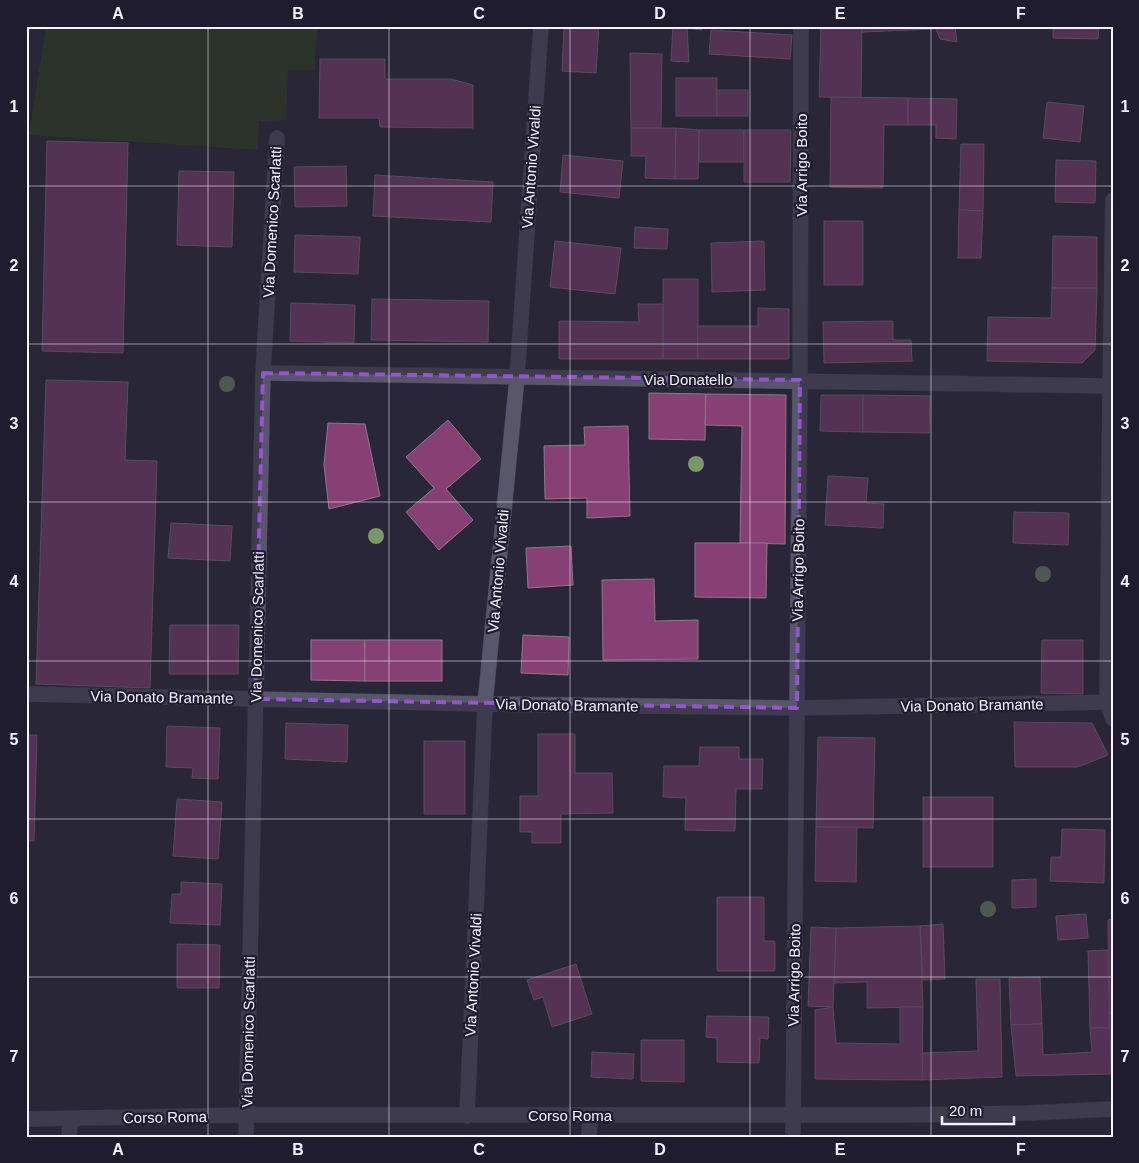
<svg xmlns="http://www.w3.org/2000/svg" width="1139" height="1163" viewBox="0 0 1139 1163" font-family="Helvetica,sans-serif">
<rect width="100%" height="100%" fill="#292639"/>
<path fill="#2d441a" d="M46,26H317L315,70H288L286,120L259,121L258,150L29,135Z"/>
<g fill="#874073" stroke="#8e7886">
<path d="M564,26H599L596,73L562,71Z"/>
<path d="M673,26L687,28L689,62L671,61Z"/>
<path d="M673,26H702V30L687,28Z"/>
<path d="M821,26H862L861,98L819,97Z"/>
<path d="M862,26H955L957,42L940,39L936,29L862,32Z"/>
<path d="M1053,26H1099L1098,39L1053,38Z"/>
<path d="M711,30L792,35L790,59L709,54Z"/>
<path d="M630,53L662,54L661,128H631Z"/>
<path d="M320,59H385V79H451L473,85V128L380,127L379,118H319Z"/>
<rect x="676" y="78" width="41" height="38"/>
<rect x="717" y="90" width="31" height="26"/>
<path d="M831,97L908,98V125H884L883,188L830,187Z"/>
<path d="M908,98L957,99L956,139L936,138V125H908Z"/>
<path d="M1047,102L1084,106L1080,142L1043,138Z"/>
<path d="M631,128H676L675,179L645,178L646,156H631Z"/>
<path d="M676,128L699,130L698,179H675Z"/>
<rect x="699" y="130" width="45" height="32"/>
<path d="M744,130H791L790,182H744Z"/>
<path d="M47,141L128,143L123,353L42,351Z"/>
<path d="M961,144H984L983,211L959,210Z"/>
<path d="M563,155L623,161L619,198L560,192Z"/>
<path d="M1056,160L1096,161L1095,203L1055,202Z"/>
<path d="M346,166L347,206L295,207L294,167Z"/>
<path d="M179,171L234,172L232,247L177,245Z"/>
<path d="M375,175L493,182L491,222L373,216Z"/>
<path d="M959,210L983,211L981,258H958Z"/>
<rect x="824" y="221" width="39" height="64"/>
<path d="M635,227L668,229L667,249L634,248Z"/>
<path d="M295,235L360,237L358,274L294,272Z"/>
<path d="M1053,236L1097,237V288H1052Z"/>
<path d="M555,241L621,248L615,294L550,287Z"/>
<path d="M764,241L765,290L712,292L711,243Z"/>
<rect x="663" y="279" width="35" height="80"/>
<path d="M1052,288H1097L1095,350L1082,363L987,361L988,317L1051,318Z"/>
<path d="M372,299L489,301L488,342L371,340Z"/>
<path d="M291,303L355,305L354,343L290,341Z"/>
<path d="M638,304H663V359H559V321L639,322Z"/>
<path d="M758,308L789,309V359H698L697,326H758Z"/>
<path d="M893,321V340H911L912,361L824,363L823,322Z"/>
<path d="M46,380L128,382L125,460L157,461L150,688L36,684Z"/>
<path d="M649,393L706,394L705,440L649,439Z"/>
<path d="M706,394L786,395L785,544L740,543L742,426L705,425Z"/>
<path d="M821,395H863V432L820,431Z"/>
<path d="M863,395L930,396L929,433L863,432Z"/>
<path d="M448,420L481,459L446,489L473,520L439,550L406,512L434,488L406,457Z"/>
<path d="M328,423L365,424L380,496L329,509L324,465Z"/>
<path d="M628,426L630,516L587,518V498L545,499L544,446L585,445L584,427Z"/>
<path d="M828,476L868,478L866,503L884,504L883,528L825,525Z"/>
<path d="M1014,512L1069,513L1068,545L1013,543Z"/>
<path d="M171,523L232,526L230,561L168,558Z"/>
<path d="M695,543H767L766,598L695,597Z"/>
<path d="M571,546L573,585L528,588L526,548Z"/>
<path d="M654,579L655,621L698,620V659L603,660L602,580Z"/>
<path d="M170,625H239L238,674H169Z"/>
<path d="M523,635L569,637L568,675L521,673Z"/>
<path d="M311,640H365V681L311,680Z"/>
<rect x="365" y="640" width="77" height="41"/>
<path d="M1042,640H1083V694L1041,693Z"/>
<path d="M1014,722L1092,723L1108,755L1078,767H1015Z"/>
<path d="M286,723L348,725L347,762L285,759Z"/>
<path d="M167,726L220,728L218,779L192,778L193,768L166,767Z"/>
<path d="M538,734H575V773H612L613,813L561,814V843H532V832H520V796H538Z"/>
<path d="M26,735H37L34,841H26Z"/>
<path d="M818,737L875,738L873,828L816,827Z"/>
<rect x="424" y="741" width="41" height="73"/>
<path d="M700,747H739V759H763L762,789H736L735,831L685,830L686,798L663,797L664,766H699Z"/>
<rect x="923" y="797" width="70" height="70"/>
<path d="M177,799L222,802L218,859L173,856Z"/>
<path d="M816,827H857L856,882L815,881Z"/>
<path d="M1062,829L1105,830L1104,883L1050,881L1051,857H1061Z"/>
<path d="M1036,879V907L1012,908V880Z"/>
<path d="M181,882L222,884L220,925L170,923L172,894H181Z"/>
<path d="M717,897H764V941H775V971H717Z"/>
<path d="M1086,914L1088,938L1058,940L1056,916Z"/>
<path d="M1113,919V1013H1109L1108,920Z"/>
<path d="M943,924L945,979L923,980L920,926Z"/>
<path d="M920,926L923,1007L867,1008V982L834,983L836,928Z"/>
<path d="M811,927L836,928L833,1007L808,1006Z"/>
<path d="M177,944L220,945L219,988H177Z"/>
<path d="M1108,950L1110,1028H1090L1088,951Z"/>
<path d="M576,964L592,1014L552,1027L543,997L534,1000L527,980Z"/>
<path d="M1040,977L1042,1024L1011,1025L1009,978Z"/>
<path d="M976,979H1000L1002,1077L922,1080L923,1053L978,1051Z"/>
<path d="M833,1007L836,1043L900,1044V1007H923L922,1080L815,1079V1010Z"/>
<path d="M1109,1013H1113V1074H1111Z"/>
<path d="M707,1016L769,1017L768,1039L760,1038L759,1063L717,1062V1038L706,1037Z"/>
<path d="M1042,1024L1043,1055L1092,1052L1090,1028H1110L1111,1074L1016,1076L1011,1025Z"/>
<path d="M641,1040H684V1082L641,1081Z"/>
<path d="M592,1052L634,1054L633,1079L591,1077Z"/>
</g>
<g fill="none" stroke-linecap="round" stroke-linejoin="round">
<defs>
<g id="street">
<path d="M263,373L1110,386L1113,200"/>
<path d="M26,694L485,704L797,708L1113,702"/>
<path d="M467,1116L485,704L517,378L541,26"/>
<path d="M69,1137L70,1119"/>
<path d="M246,1137L263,373L277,138"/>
<path d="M589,1137L590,1115"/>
<path d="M793,1137L800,380L801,26"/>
</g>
<g id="secondary">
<path d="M1113,386H1110L1107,703L1113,719"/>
<path d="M26,1119L246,1115H897L1028,1113L1113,1109"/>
</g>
</defs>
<use href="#street" stroke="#444151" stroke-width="16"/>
<use href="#secondary" stroke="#444151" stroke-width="16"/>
<path stroke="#7b7988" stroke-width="3" stroke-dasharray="5 2.5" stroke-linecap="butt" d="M26,45L29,26"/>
<use href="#street" stroke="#58566b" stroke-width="15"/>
<use href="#secondary" stroke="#58566b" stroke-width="15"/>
</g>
<g fill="#799868">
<circle cx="227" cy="384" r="8"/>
<circle cx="696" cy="464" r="8"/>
<circle cx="376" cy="536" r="8"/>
<circle cx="1043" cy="574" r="8"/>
<circle cx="988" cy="909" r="8"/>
</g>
<path d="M0 0H1139V1163H0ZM263,373L800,380L797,708L255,699Z" fill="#292639" fill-opacity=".55" fill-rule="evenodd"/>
<path fill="none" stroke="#9354cc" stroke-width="4" stroke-dasharray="10 6" stroke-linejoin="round" d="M263,373L800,380L797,708L255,699Z"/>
<path fill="none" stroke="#f4f3fe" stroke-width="1" stroke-opacity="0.55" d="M208,26V1137M389,26V1137M570,26V1137M750,26V1137M931,26V1137M26,186H1113M26,344H1113M26,502H1113M26,661H1113M26,819H1113M26,977H1113"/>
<g text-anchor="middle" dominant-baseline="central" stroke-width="4.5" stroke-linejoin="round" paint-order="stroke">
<g font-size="15" fill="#f4f3fe" stroke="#1f1c2f">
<text transform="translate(801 165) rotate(-90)">Via Arrigo Boito</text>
<text transform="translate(531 167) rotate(-86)">Via Antonio Vivaldi</text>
<text transform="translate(272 222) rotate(-87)">Via Domenico Scarlatti</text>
<text x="688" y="379">Via Donatello</text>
<text transform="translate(798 570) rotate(-89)">Via Arrigo Boito</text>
<text transform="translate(498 571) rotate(-85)">Via Antonio Vivaldi</text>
<text transform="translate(257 627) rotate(-89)">Via Domenico Scarlatti</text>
<text transform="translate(162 697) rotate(1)">Via Donato Bramante</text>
<text transform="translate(567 705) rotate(1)">Via Donato Bramante</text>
<text transform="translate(972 705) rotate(-1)">Via Donato Bramante</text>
<text transform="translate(473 975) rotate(-87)">Via Antonio Vivaldi</text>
<text transform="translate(794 975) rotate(-89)">Via Arrigo Boito</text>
<text transform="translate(248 1032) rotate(-89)">Via Domenico Scarlatti</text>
<text x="570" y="1115">Corso Roma</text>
<text transform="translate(165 1117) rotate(-1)">Corso Roma</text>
</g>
</g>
<rect width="1139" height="1163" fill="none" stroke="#1f1c2f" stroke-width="55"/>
<path d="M942 1116v8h72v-8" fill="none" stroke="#f4f3fe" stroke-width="2.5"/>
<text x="949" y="1116" font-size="15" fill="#f4f3fe" stroke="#1f1c2f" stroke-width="4" paint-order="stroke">20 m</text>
<rect x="28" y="28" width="1084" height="1108" fill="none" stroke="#f4f3fe" stroke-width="2"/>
<g font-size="16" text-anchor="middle" font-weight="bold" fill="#f4f3fe">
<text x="118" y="19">A</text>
<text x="298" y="19">B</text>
<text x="479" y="19">C</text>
<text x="660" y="19">D</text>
<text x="840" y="19">E</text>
<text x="1021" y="19">F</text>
<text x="14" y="112">1</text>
<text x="1125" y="112">1</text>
<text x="14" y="271">2</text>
<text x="1125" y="271">2</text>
<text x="14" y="429">3</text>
<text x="1125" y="429">3</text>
<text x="14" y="587">4</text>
<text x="1125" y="587">4</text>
<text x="14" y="745">5</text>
<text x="1125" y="745">5</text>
<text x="14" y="904">6</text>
<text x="1125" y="904">6</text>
<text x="14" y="1062">7</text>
<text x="1125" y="1062">7</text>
<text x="118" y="1155">A</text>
<text x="298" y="1155">B</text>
<text x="479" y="1155">C</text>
<text x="660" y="1155">D</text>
<text x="840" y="1155">E</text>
<text x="1021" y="1155">F</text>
</g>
</svg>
